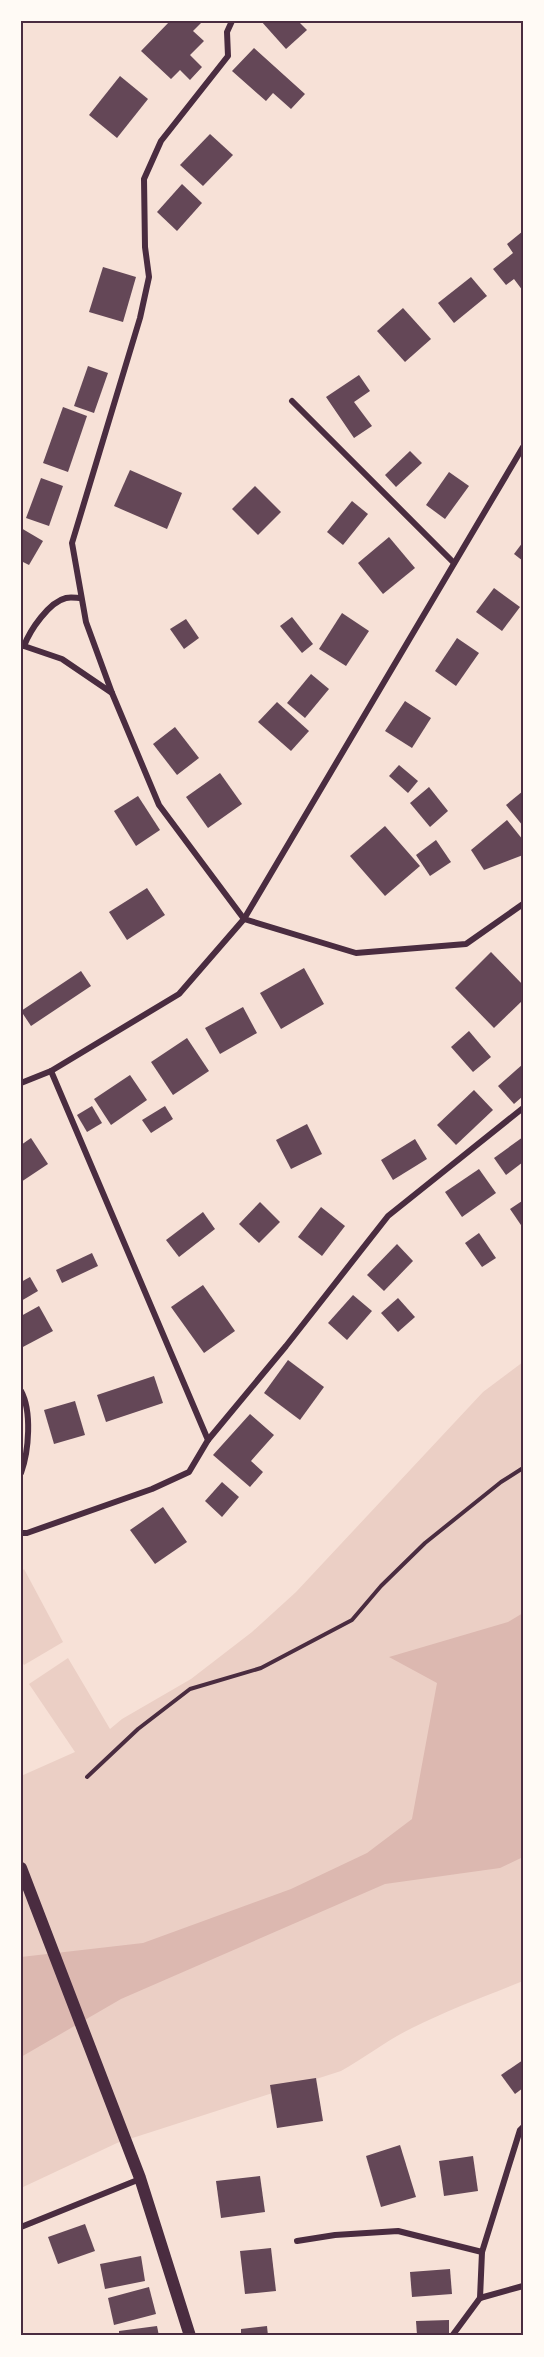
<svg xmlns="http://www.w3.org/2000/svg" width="544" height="2357" viewBox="0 0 544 2357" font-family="Georgia,serif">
<rect width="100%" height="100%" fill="#f7e1d7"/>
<g fill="#ebcfc5">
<path d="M523,1362V1981C486,1996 448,2010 412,2028C387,2040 366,2057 341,2071L117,2143L21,2188V1776L75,1752L29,1684L68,1658L110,1729L122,1719L191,1679L252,1632L296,1592L483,1392Z"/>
<path d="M24,1569L63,1642L24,1665L21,1660V1572Z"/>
</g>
<path fill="#dcb8b0" d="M523,1613V1857L500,1868L385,1884L121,1999L21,2057V1957L143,1943L291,1889L367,1853L412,1819L437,1683L389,1657L508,1622Z"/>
<g fill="#644757">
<path d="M170,21H199L201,23L193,31L204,41L190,55L202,67L190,80L180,70L171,79L141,51Z"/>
<path d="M261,21H298L307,30L286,49Z"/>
<path d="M254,48L305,94L291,109L273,93L266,101L232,71Z"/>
<path d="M120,76L148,99L117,138L89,115Z"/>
<path d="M210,134L233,155L203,186L180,165Z"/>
<path d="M182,184L202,203L177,231L157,212Z"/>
<path d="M523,231V291L514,279L506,285L493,269L513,253L507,244Z"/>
<path d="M103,267L136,277L123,322L89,312Z"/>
<path d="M471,277L487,296L454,323L438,303Z"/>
<path d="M403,308L431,339L405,362L377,331Z"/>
<path d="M88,366L108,373L94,413L74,406Z"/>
<path d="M359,375L370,391L354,402L372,426L354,438L326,397Z"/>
<path d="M63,407L87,416L68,472L43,463Z"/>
<path d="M410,451L422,463L396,487L385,475Z"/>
<path d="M130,470L182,493L167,529L114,506Z"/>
<path d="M449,472L469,486L445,519L426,505Z"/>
<path d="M41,478L63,486L49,526L26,518Z"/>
<path d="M255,486L281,512L258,535L232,509Z"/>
<path d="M352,501L368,514L343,545L327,532Z"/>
<path d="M21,528L43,541L29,565L21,561Z"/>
<path d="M389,537L415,568L383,594L358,563Z"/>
<path d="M523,542V561L514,554Z"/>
<path d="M494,588L520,607L502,631L476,612Z"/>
<path d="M342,613L369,631L346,666L319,649Z"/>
<path d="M292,617L313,644L302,653L280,626Z"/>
<path d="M186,619L199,638L184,649L170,629Z"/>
<path d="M457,638L479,653L456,686L435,671Z"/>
<path d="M311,674L329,689L305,718L287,703Z"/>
<path d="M405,701L431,718L412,748L385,731Z"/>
<path d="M277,702L309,731L291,751L258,722Z"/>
<path d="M175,727L199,758L177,775L153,744Z"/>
<path d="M399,765L418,781L408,793L389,776Z"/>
<path d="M220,773L242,804L208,828L186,797Z"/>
<path d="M429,787L448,811L430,827L410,803Z"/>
<path d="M523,791V826L506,805Z"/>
<path d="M138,796L160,830L136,846L114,811Z"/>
<path d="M507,820L523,840V855L484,870L471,850Z"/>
<path d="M385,826L420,866L385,896L350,856Z"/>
<path d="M436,840L451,862L430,876L416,855Z"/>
<path d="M147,888L165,915L127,940L109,912Z"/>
<path d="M491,952L523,985V1000L494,1028L455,988Z"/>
<path d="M304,968L324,1004L281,1029L260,993Z"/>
<path d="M81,971L91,986L31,1026L21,1011Z"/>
<path d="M243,1007L257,1033L220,1054L205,1028Z"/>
<path d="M469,1031L491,1057L473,1072L451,1047Z"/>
<path d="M187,1038L209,1071L173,1095L151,1062Z"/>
<path d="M523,1064V1096L514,1104L498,1086Z"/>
<path d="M130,1075L147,1100L111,1125L94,1099Z"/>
<path d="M474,1090L493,1110L456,1145L437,1125Z"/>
<path d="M92,1106L102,1123L87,1132L77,1115Z"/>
<path d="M165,1106L173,1119L151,1133L142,1120Z"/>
<path d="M307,1124L322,1154L291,1169L276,1140Z"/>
<path d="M523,1137V1162L506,1175L494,1158Z"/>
<path d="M31,1138L48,1164L21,1182V1145Z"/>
<path d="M415,1139L427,1159L393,1180L381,1160Z"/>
<path d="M479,1169L496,1193L462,1217L445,1192Z"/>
<path d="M522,1201L523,1203V1228L510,1209Z"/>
<path d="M260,1202L280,1222L259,1243L239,1224Z"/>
<path d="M321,1207L345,1226L322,1256L298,1237Z"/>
<path d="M203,1212L215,1229L179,1257L166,1240Z"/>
<path d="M479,1233L496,1258L482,1267L465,1243Z"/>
<path d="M397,1244L413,1261L384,1291L367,1275Z"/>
<path d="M92,1253L98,1266L62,1283L56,1270Z"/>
<path d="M30,1277L38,1291L21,1301V1282Z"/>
<path d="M203,1285L235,1331L204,1353L171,1307Z"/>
<path d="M353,1295L372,1311L347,1340L328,1323Z"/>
<path d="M398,1298L415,1317L398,1332L381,1313Z"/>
<path d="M39,1306L53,1331L21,1348V1316Z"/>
<path d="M288,1360L324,1387L300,1420L264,1393Z"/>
<path d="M154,1376L163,1403L106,1422L97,1395Z"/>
<path d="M75,1401L85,1435L54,1444L44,1410Z"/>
<path d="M250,1414L274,1435L251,1461L263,1472L250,1487L213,1455Z"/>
<path d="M222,1482L239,1497L222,1517L205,1501Z"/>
<path d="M163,1507L187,1542L155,1564L130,1530Z"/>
<path d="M523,2060V2088L515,2094L501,2075Z"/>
<path d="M316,2078L323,2121L277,2128L270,2085Z"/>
<path d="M400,2145L416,2197L381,2207L366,2156Z"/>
<path d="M473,2156L478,2191L444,2196L439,2161Z"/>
<path d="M260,2176L265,2212L221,2218L216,2181Z"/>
<path d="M85,2224L95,2251L58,2264L48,2237Z"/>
<path d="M271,2248L276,2291L245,2294L240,2251Z"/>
<path d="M141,2256L145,2281L105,2289L100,2264Z"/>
<path d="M450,2269L452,2294L412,2297L410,2272Z"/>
<path d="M149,2287L156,2314L114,2325L108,2298Z"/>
<path d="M449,2320V2334L417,2335L416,2321Z"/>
<path d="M157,2326L159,2336H119V2331Z"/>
<path d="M267,2326L268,2336H241V2329Z"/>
</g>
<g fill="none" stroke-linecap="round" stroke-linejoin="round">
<path stroke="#4a2c40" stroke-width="4" d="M87,1777L138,1729L190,1689L261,1668L352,1620L381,1586L425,1543L501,1482L523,1468"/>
<g stroke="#4a2c40" stroke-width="6">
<path d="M292,401L454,563"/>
<path d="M21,645L62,659L112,693L159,805L244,919L356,953L466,944L523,904"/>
<path d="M24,646C30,630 49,602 66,598C70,597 77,598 81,598"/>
<path d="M112,693L86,622L72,543L140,318L149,277L145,247L144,179L161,141L228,56L227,32L232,21"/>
<path d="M21,1083L51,1071L179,994L244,919L523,447"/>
<path d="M21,1391C32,1411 29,1451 21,1473"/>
<path d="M208,1440L286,1346L388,1216L523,1108"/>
<path d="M21,1533H27L152,1489L189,1472L208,1440L51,1071"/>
<path d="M21,2227L140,2179"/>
<path d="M297,2241L335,2235L398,2231L482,2252"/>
<path d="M480,2298L482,2252L520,2130L523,2127"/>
<path d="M452,2336L480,2298L523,2286"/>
</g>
<path stroke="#4a2c40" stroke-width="12" d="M21,1868L140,2178L190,2336"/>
</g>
<rect width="544" height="2357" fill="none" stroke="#fffaf5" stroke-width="45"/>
<rect x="22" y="22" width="500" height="2312" fill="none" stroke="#4a2c40" stroke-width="2"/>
</svg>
